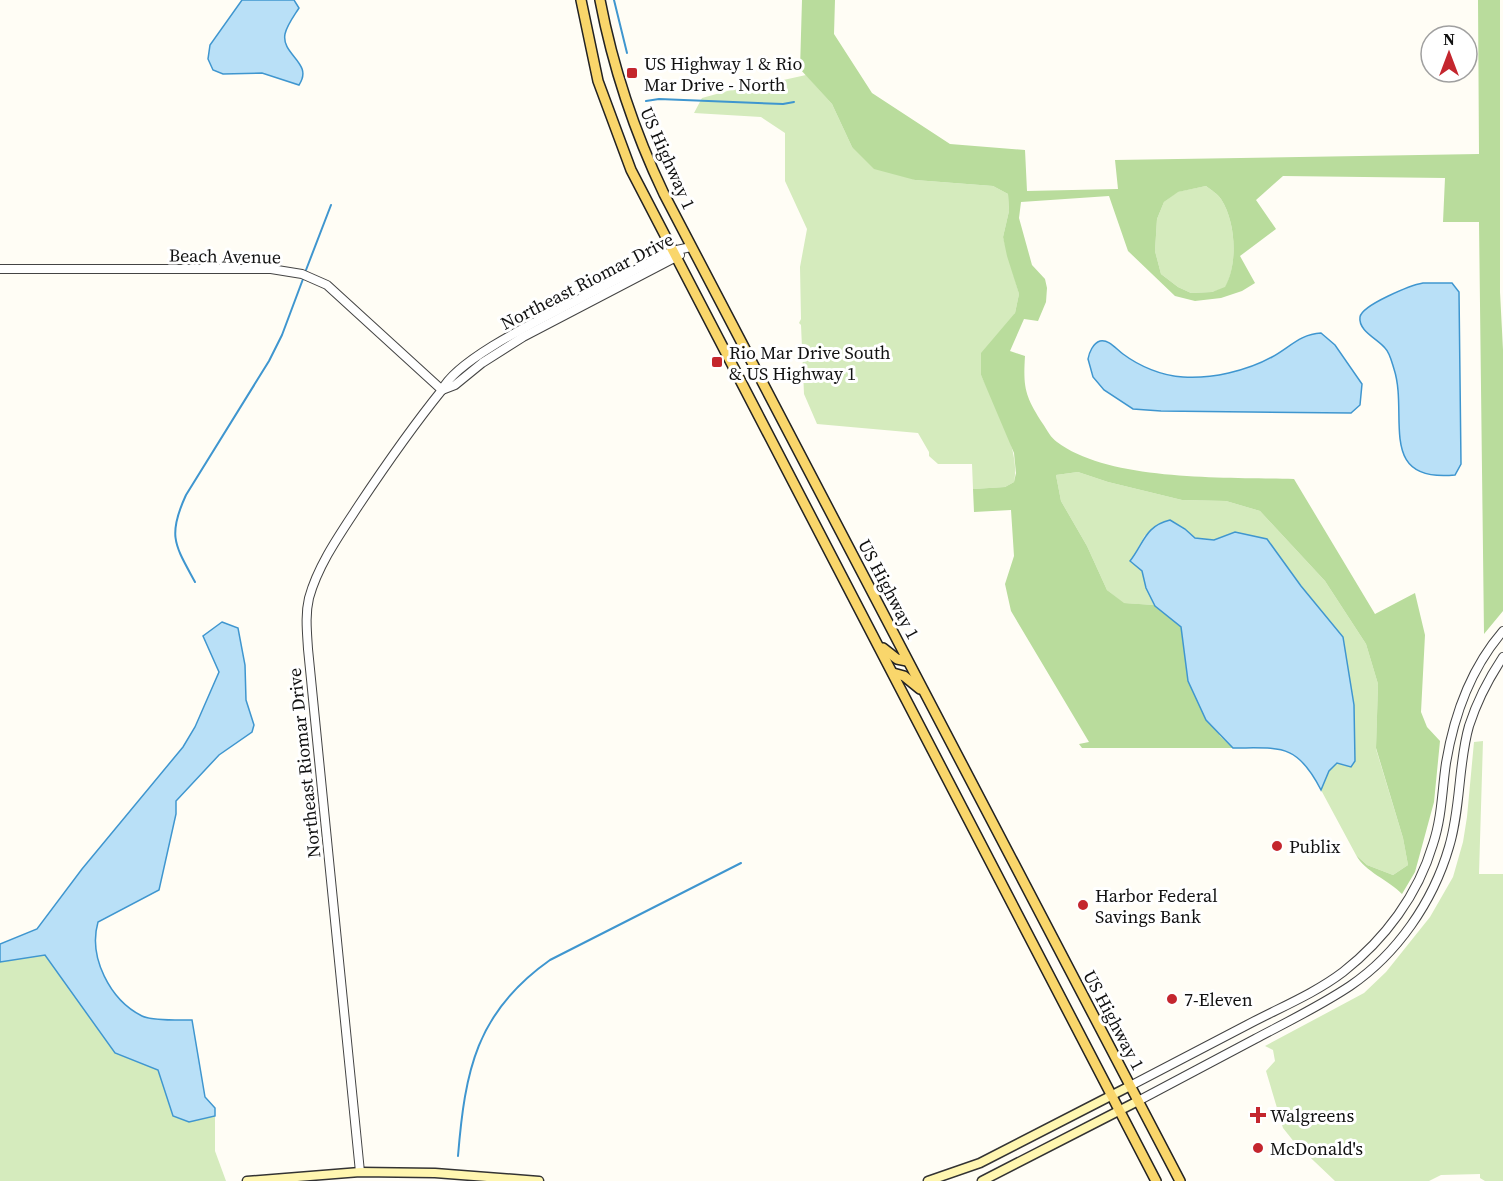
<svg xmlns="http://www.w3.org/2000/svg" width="1503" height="1181" viewBox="0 0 1503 1181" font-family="'Source Serif 4',serif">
<rect width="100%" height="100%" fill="#fffdf5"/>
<g fill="#d5ebbd">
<path d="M806,75L832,104L852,147L915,180L993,186L1008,194L1009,211L1003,237L1019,294L1015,313L981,375C995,405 1021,450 1014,482L1005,487L973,489L972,464H938L929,456V452L918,433L817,424L804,394L801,325L799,323L801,319L800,267L807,229L785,181V133L761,117L694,113L702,98L731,90L748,88Z"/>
<path d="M1206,186C1211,190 1218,194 1221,199C1236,222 1238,264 1225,288L1212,292L1191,293L1178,287L1161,274L1155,251L1157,219L1164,202L1177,192Z"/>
<path d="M1078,472L1108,482L1182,500L1226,501L1260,511L1325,581L1366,644L1378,684L1376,749L1403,838L1408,865L1393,875L1367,865L1356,855L1321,790L1329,771L1337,763L1354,705L1343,637L1301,586L1267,539L1235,532L1214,540L1195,538L1185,529L1145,535L1131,561L1142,571L1146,588L1154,605L1123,603L1107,590L1087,546L1061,501L1056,475Z"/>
<path d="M1483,741L1479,874H1503V1181H1485L1480,1178V1174L1441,1175L1429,1181H1335L1295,1143L1283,1128L1266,1071L1275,1061L1273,1050L1265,1046L1364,993L1386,972L1430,917L1453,877L1463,842L1467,817L1474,742Z"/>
<path d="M47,952L159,1063L178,1117L215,1116V1151L226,1181H0V960Z"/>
</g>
<path fill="#b9dc9c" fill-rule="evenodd" d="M802,0H835L834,34L872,93L950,144L1025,150L1027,191L1118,189L1115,160L1479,154L1478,0H1500V292L1503,350V611L1484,634L1479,222H1443L1445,178L1283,176L1256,200L1276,229L1240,256L1255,283L1242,291L1221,298L1195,301L1175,296L1128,251L1109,196L1021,202L1019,218L1032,265L1045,279L1047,288L1046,302L1038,321L1024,319L1010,351L1025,356C1023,388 1025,396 1043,424C1047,430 1051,438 1057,442C1110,482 1228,477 1294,479L1375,614L1415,593L1425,635L1421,712L1427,727L1440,741L1434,802L1415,872L1402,894C1389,880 1365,872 1356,855L1367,865L1393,875L1408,865L1403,838L1376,748L1378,684L1366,644L1325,581L1260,511L1226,501L1182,500L1108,482L1078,472L1056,475L1061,501L1087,546L1107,590L1124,603L1154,605L1181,627L1188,681L1220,736L1233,748H1082L1079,744L1089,742L1011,611L1005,584L1014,556L1011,510L974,512L973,489L1005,487L1014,482L1016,473L1014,453L981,375V353L1015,313L1019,294L1007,256L1003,237L1009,211L1008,194L993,186L915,180L874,169L852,147L832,104L800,69ZM1206,186C1211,190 1218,194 1221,199C1236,222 1238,264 1225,287L1212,292L1191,293L1178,287L1161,274L1155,251L1157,219L1164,202L1178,192Z"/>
<g fill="#b9e0f7" stroke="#3f96cf" stroke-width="1.5">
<path d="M242,0H294L299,8C294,16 287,25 285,34C281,55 314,63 299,85L262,73L223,74L213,70L208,59L210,45Z"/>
<path d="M1423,283H1452L1459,292L1461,464L1455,475C1376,483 1409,415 1394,369C1392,363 1390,353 1385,348C1378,339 1358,331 1360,317C1362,305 1411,285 1423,283Z"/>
<path d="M1321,333L1335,345L1362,384L1360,405L1351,413L1161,411L1133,409L1104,390L1093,377L1088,359C1089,353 1093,343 1100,341C1109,339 1116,349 1123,354C1139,366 1162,376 1183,377C1211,379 1247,371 1272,357C1289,348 1300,334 1321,333Z"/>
<path d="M1170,520L1185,529L1195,538L1214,540L1235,532L1267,539L1301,586L1343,637L1354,705L1355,761L1351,767L1337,763L1329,771L1321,790C1297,743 1281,748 1233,748L1206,720L1188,681L1181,627L1155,606L1146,588L1142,571L1130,561C1144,543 1145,526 1170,520Z"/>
<path d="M222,622L238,628L245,665L246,700L254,725L252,732L219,755L176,801V814L159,890L98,922C88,957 110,1000 142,1016C152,1021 180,1020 192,1020L205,1097L215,1108V1116L189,1122L173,1116L158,1070L115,1053L45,955L0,962V944L37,929L82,869L183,747L195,727L219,672L203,636Z"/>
</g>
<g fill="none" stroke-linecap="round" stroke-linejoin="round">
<g stroke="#3f96cf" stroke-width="2">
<path d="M614,0L627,53"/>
<path d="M646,101L659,99L783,104L794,102"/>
<path d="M306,270L331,205"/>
<path d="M195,582C175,545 167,536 186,495L269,361L282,335L303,279"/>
<path d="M458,1156C465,1071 476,1012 550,960L741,863"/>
</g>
<defs>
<g id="tertiary">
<path d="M0,269H271L302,274L327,285L442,390"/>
<path d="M442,390L455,385L482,363L523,337L680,255"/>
<path d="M1130,1086C1169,1066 1208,1045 1247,1025C1279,1008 1314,994 1343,972C1385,939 1418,895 1433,844C1442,817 1442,790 1446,763C1454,715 1471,668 1503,631"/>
<path d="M1138,1101C1177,1080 1216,1060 1255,1039C1287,1022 1320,1006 1350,986C1397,954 1433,902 1449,847C1461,808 1458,764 1469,726C1477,701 1489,678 1503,657"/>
<path d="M360,1172L308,649C307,632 305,615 309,598C318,565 340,534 359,505C385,466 412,427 442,390C456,360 539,320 570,304C604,286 638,269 672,251L691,247"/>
</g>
<g id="secondary">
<path d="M247,1181L360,1172L435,1173L539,1181"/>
<path d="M928,1181L980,1163L1130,1086"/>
<path d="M982,1181L1138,1101"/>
</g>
<g id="primary">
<path d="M581,0L598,81L631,170L1156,1181"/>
<path d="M600,0C613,68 634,131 664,194L1180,1181"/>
<path d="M883,648L897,659L907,661"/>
<path d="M893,673L904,676L920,689"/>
</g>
</defs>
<use href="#tertiary" stroke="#444" stroke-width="10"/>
<use href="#secondary" stroke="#333" stroke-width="11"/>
<use href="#primary" stroke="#222" stroke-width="12"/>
<use href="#tertiary" stroke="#fff" stroke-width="8"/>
<use href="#secondary" stroke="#fff6b0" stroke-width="8"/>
<use href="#primary" stroke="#f9d66b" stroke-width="9"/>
</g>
<g fill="#c4262e" stroke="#fff" stroke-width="2">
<rect x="626" y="67" width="12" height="12" rx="3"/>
<rect x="711" y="356" width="12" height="12" rx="3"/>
<circle cx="1277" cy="846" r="6"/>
<circle cx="1083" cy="905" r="6"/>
<circle cx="1172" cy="999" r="6"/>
<path d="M1255 1106h6v6h6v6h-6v6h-6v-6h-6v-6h6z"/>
<circle cx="1258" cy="1148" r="6"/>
</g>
<g text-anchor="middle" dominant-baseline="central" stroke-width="6" stroke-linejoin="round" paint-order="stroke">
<g font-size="18" fill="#111" stroke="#fff" text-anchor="start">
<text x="644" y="63">US Highway 1 &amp; Rio<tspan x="644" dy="21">Mar Drive - North</tspan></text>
<text x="729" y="352">Rio Mar Drive South<tspan x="729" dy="21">&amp; US Highway 1</tspan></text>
<text x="1289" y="846">Publix</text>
<text x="1095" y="895">Harbor Federal<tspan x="1095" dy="21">Savings Bank</tspan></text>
<text x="1184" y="999">7-Eleven</text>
<text x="1270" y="1115">Walgreens</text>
<text x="1270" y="1148">McDonald's</text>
</g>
<g font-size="18" fill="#111" stroke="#fff">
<text transform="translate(668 158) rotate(66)">US Highway 1</text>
<text transform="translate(225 256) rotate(1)">Beach Avenue</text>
<text transform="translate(587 281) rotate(-27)">Northeast Riomar Drive</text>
<text transform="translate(889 589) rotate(62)">US Highway 1</text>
<text transform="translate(304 763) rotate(-96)">Northeast Riomar Drive</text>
<text transform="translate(1114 1020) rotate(62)">US Highway 1</text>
</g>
</g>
<g transform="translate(1449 54)"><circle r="28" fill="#ffffff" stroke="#a0a0a0" stroke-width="1.5"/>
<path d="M0-4.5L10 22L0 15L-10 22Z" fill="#c4262e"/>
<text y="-9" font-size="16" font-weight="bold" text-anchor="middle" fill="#111111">N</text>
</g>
</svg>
